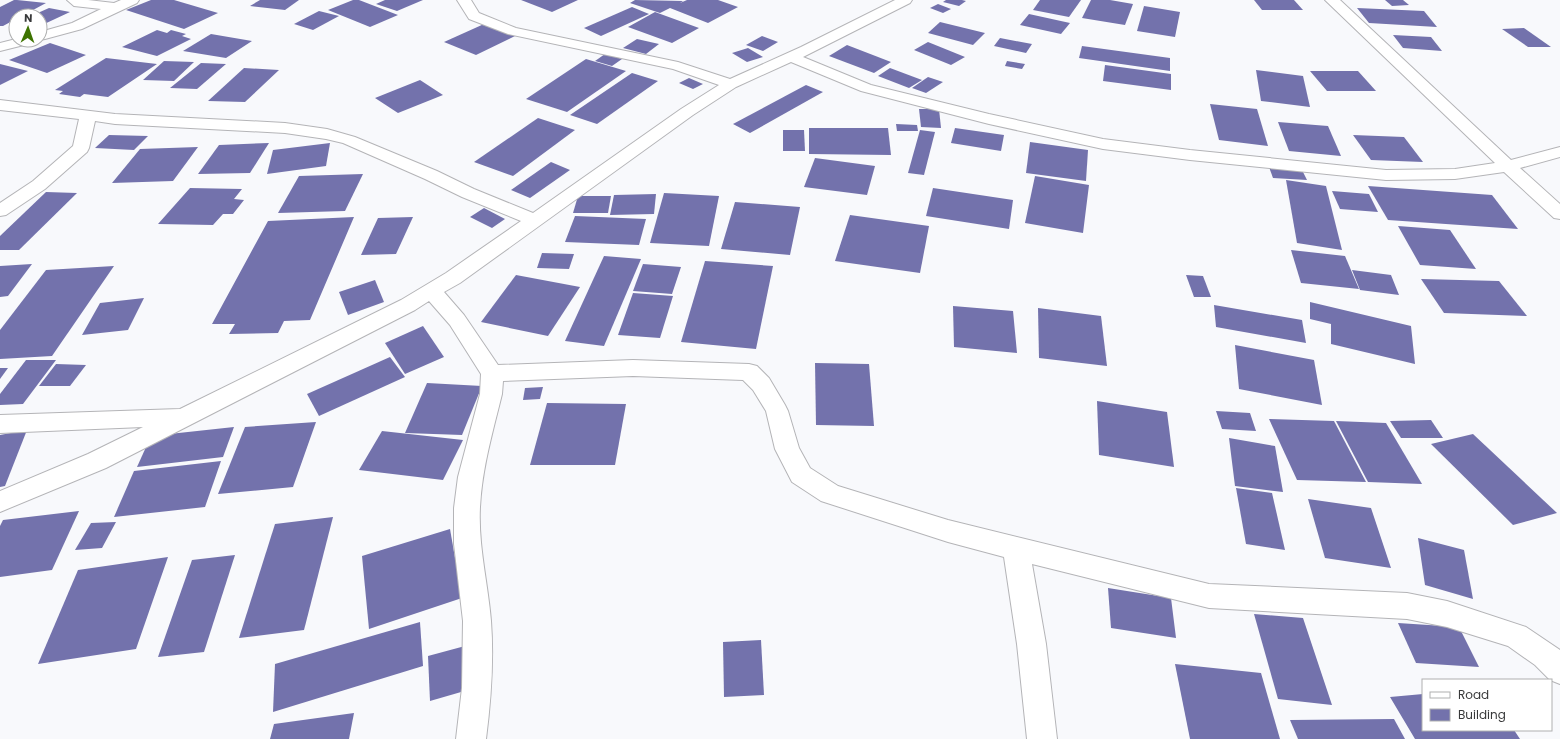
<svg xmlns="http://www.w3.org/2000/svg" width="1560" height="739" viewBox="0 0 1560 739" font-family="Poppins,sans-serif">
<rect width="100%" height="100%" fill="#f8f9fc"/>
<g fill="#7372ac">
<path d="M14,0H17L46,3L22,16H16V19L3,26H0V7Z"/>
<path d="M151,0H174L218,13L184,29L126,10Z"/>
<path d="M260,0H299L285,10L250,6Z"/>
<path d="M353,0H359L398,15L370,27L328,10Z"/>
<path d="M385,0H423L397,11L376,4Z"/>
<path d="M521,0H578L552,12Z"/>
<path d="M635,0L683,1L680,3L687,0H718L738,7L708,23L670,8L660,13L630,3Z"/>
<path d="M946,0H962L966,1L959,6L943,2Z"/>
<path d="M1040,0H1081L1069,17L1033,10Z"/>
<path d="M1091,0H1110L1133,4L1125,25L1082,18Z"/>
<path d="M1254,0H1294L1303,10H1262Z"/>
<path d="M1385,0H1403L1409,5L1392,6Z"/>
<path d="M938,4L951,9L943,13L930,8Z"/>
<path d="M1144,6L1180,12L1175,37L1137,31Z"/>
<path d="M632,7L649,14L601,36L584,28Z"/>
<path d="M49,8L70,12L40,26V16H31Z"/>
<path d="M1357,8L1424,11L1437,27L1369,23Z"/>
<path d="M319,11L339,16L313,30L294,24Z"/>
<path d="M655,12L699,28L672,43L628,27Z"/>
<path d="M1029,14L1070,23L1061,34L1020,25Z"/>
<path d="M940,22L985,33L973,45L928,33Z"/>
<path d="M484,24L515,36L476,55L444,42Z"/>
<path d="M1524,28L1551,47H1528L1502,29Z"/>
<path d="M157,30L167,33L171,30L186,34L182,36L191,39L157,56L122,47Z"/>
<path d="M211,34L252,41L226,58L183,51Z"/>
<path d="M1393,35L1431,37L1442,51L1403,48Z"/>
<path d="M762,36L778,42L763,51L746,45Z"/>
<path d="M1000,38L1032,44L1026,53L994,46Z"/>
<path d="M637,39L659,44L646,54L623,48Z"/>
<path d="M928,42L965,57L951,65L914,50Z"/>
<path d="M50,43L86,55L47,73L9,60Z"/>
<path d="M847,45L891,62L874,73L829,56Z"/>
<path d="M1082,46L1170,58V71L1079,58Z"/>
<path d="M748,48L763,57L747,62L732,53Z"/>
<path d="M605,54L622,59L612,66L595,61Z"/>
<path d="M106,58L157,64L108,97L84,94L80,97L59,94L63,91L55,90Z"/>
<path d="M586,59L626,71L567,112L526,99Z"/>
<path d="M164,61L194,62L174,81L143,80Z"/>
<path d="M1007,61L1025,64L1022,69L1005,66Z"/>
<path d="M201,63L226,64L197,89L170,88Z"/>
<path d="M0,64L28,71L0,85Z"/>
<path d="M1105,65L1171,74V90L1103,81Z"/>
<path d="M244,68L279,70L245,102L208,101Z"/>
<path d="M890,68L922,80L909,88L878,76Z"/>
<path d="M1256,70L1303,76L1310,107L1261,101Z"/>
<path d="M1310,71H1358L1376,91H1327Z"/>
<path d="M632,73L658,81L597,124L570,115Z"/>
<path d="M928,77L943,82L926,93L912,88Z"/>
<path d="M689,78L703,84L693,89L679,83Z"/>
<path d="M420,80L443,95L398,113L375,98Z"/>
<path d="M806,85L823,92L750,133L733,124Z"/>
<path d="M1210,104L1257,109L1268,146L1219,140Z"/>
<path d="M919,109H939L941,128L921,127Z"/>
<path d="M538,118L575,130L513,176L474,162Z"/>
<path d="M1278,122L1328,126L1341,156L1289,151Z"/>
<path d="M896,124L917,125L918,131H897Z"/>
<path d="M809,128H888L891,155L809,154Z"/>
<path d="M955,128L1004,135L1001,151L951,143Z"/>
<path d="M783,130H804L805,151H783Z"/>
<path d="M920,130L935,132L924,175L908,173Z"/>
<path d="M109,135L148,136L134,150L95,148Z"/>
<path d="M1353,135L1404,137L1423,162L1371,160Z"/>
<path d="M1030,142L1088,150L1086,181L1026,173Z"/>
<path d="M269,143L250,173L198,174L219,145Z"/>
<path d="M330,143L326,166L267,174L273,150Z"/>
<path d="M198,147L173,181L112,183L140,149Z"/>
<path d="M815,158L875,166L867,195L804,187Z"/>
<path d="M551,162L570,170L530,198L511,190Z"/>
<path d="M1269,167L1302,170L1307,180L1273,178Z"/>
<path d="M363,174L345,211L278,213L299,176Z"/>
<path d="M1035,176L1089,185L1083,233L1025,223Z"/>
<path d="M1286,180L1326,186L1342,250L1297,243Z"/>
<path d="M1368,186L1492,195L1518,229L1388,220Z"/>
<path d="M190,188L242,189L234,199L244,200L233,214H223L213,225L158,224Z"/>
<path d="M933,188L1013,200L1009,229L926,216Z"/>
<path d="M1332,191L1369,194L1378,212L1340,209Z"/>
<path d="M46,192L77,193L19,250H0V236Z"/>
<path d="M664,193L719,196L709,246L650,243Z"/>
<path d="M656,194L654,214L610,215L614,195Z"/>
<path d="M578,196H611L608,213H573Z"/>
<path d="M735,202L800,207L790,255L721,249Z"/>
<path d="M484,208L505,219L492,228L470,217Z"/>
<path d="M850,215L929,226L920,273L835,261Z"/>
<path d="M575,216L646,219L639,245L565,242Z"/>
<path d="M354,217L310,320L284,321L278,333L229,334L235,324H212L268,221Z"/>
<path d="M413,217L396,254L361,255L378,218Z"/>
<path d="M1398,226L1450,230L1476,269L1420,265Z"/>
<path d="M1291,250L1345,256L1359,289L1301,283Z"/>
<path d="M542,253L574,254L569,269L537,268Z"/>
<path d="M604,256L641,259L604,346L565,341Z"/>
<path d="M705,261L773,266L756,349L681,342Z"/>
<path d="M32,264L8,296L0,297V266Z"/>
<path d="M643,264L681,267L672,294L633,291Z"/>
<path d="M114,266L52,356L0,359V330L46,270Z"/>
<path d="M1352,270L1391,275L1399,295L1360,290Z"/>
<path d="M516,275L580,287L548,336L481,322Z"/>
<path d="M1186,275L1203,276L1211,297H1194Z"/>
<path d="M1421,279L1499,281L1527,316L1444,313Z"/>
<path d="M375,280L384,302L348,315L339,292Z"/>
<path d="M633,293L673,296L660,338L618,335Z"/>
<path d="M144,298L128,330L82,335L100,303Z"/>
<path d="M1310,302L1411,326L1415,364L1331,344V324L1310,319Z"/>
<path d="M1214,305L1302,320L1306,343L1216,327Z"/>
<path d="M953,306L1013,311L1017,353L954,347Z"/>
<path d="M1038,308L1101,316L1107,366L1039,358Z"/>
<path d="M423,326L444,357L405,374L385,343Z"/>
<path d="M1235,345L1314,360L1322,405L1239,389Z"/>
<path d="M390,357L405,377L319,416L307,394Z"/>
<path d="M26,360H56L23,404L0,405V394Z"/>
<path d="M815,363L869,364L874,426L816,425Z"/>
<path d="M56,364L86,365L70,386H39Z"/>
<path d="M0,368H8L0,379Z"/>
<path d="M427,383L482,386L462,435L405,433Z"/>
<path d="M543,387L540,399L523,400L525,388Z"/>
<path d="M1097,401L1167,412L1174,467L1099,455Z"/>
<path d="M547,403L626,404L615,465H530Z"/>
<path d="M1216,411L1250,413L1256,431L1222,429Z"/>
<path d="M1269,419L1334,421L1366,482L1297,480Z"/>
<path d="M1431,420L1443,438H1401L1390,421Z"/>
<path d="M1336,421L1386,423L1422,484L1368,482Z"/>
<path d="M316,422L293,487L218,494L245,427Z"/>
<path d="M234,427L223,457L137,467L151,436Z"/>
<path d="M27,430L5,486L0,487V435Z"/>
<path d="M382,431L463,440L443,480L359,470Z"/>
<path d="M1473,434L1557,513L1513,525L1431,444Z"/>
<path d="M1229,438L1275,446L1283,492L1235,486Z"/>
<path d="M221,461L205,507L114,517L134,471Z"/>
<path d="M1236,488L1272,493L1285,550L1246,544Z"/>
<path d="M1308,499L1371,508L1391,568L1325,558Z"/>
<path d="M79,511L52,570L0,577V526L3,520Z"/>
<path d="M333,517L304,630L239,638L275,524Z"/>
<path d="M116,522L102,548L75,550L91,523Z"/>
<path d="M450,529L462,598L369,629L362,556Z"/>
<path d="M1418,538L1464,550L1473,599L1425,585Z"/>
<path d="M235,555L204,652L158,657L192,560Z"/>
<path d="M168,557L136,649L38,664L78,570Z"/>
<path d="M1108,588L1171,598L1176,638L1111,628Z"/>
<path d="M1254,614L1303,618L1332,705L1278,699Z"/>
<path d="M420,622L423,666L273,712L275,664Z"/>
<path d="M1398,623L1459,627L1479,667L1416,663Z"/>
<path d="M761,640L764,695L724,697L723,642Z"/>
<path d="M465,646L468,690L430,701L428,656Z"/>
<path d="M1175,664L1261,673L1280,739H1190Z"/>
<path d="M1423,694V730H1514L1520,739H1415L1390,697Z"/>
<path d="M354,713L349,739H270L274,724Z"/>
<path d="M1394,719L1405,739H1298L1290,720Z"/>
</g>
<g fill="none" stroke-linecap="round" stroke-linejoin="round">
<defs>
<g id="street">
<path d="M67,0H88L114,3L121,0H139L137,3L82,29L45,39L40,40H39L40,32L72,23L101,9L74,6Z"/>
<path d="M457,0H471L479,13L516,28L678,62L730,79L801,47L895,0H912L910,3L803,57L871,85L989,114L1103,139L1190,150L1386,170L1455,169L1495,163L1325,0H1340L1511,160L1560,147V157L1520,168L1560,204V219L1554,218L1504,172L1455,179L1386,180L1190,160L1103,149L989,124L861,91L791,62L736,87L693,115L460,283L444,292L464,315L498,365L633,360L749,364L757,366L769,378L785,405L788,411L799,448L810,468L838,486L948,520L1209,584L1407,593L1447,601L1526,627L1560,650V684L1550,680L1535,665L1508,646L1447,627L1407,619L1209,608L1032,564L1046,644L1057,739H1027L1017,644L1004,557L948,542L821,501L792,482L775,449L766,411L753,390L743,380L633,376L503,381L502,394C493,431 482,468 480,507C478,546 488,583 491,621C494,661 491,700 486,739H456L462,688L463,621L454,544V508L458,477L480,394L481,374L450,325L429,301L415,310L106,468L0,512V491L88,454L143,427L0,433V415L180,409L401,300L446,273L521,221L462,197L425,179L343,143L326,139L285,133L115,124L95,121L89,148L87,152L45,189L6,215L0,216V203L33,181L73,146L79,119L0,110V100L115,114L285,123L327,129L355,137L437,171L474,189L533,213L681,109L719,85L673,69L508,34L469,19Z"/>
<path d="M16,39V40H34L32,43L0,51V43Z"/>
</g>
</defs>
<use href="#street" stroke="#b4b4b7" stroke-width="2"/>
<use href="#street" fill="#fff" fill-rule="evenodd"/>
</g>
<rect x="1422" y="679" width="130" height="52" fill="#ffffff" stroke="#afb0b0"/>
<rect x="1430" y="692" width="20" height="6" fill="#ffffff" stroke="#afb0b0"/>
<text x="1458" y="699" font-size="12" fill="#38393a">Road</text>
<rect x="1430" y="709" width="20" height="12" fill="#7372ac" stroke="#afb0b0"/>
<text x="1458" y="719" font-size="12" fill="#38393a">Building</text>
<g transform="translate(28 28) rotate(2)"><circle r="19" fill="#ffffff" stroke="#afb0b0"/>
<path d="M0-3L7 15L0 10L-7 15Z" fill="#3d7300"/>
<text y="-6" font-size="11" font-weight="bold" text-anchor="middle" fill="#38393a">N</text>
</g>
</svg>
